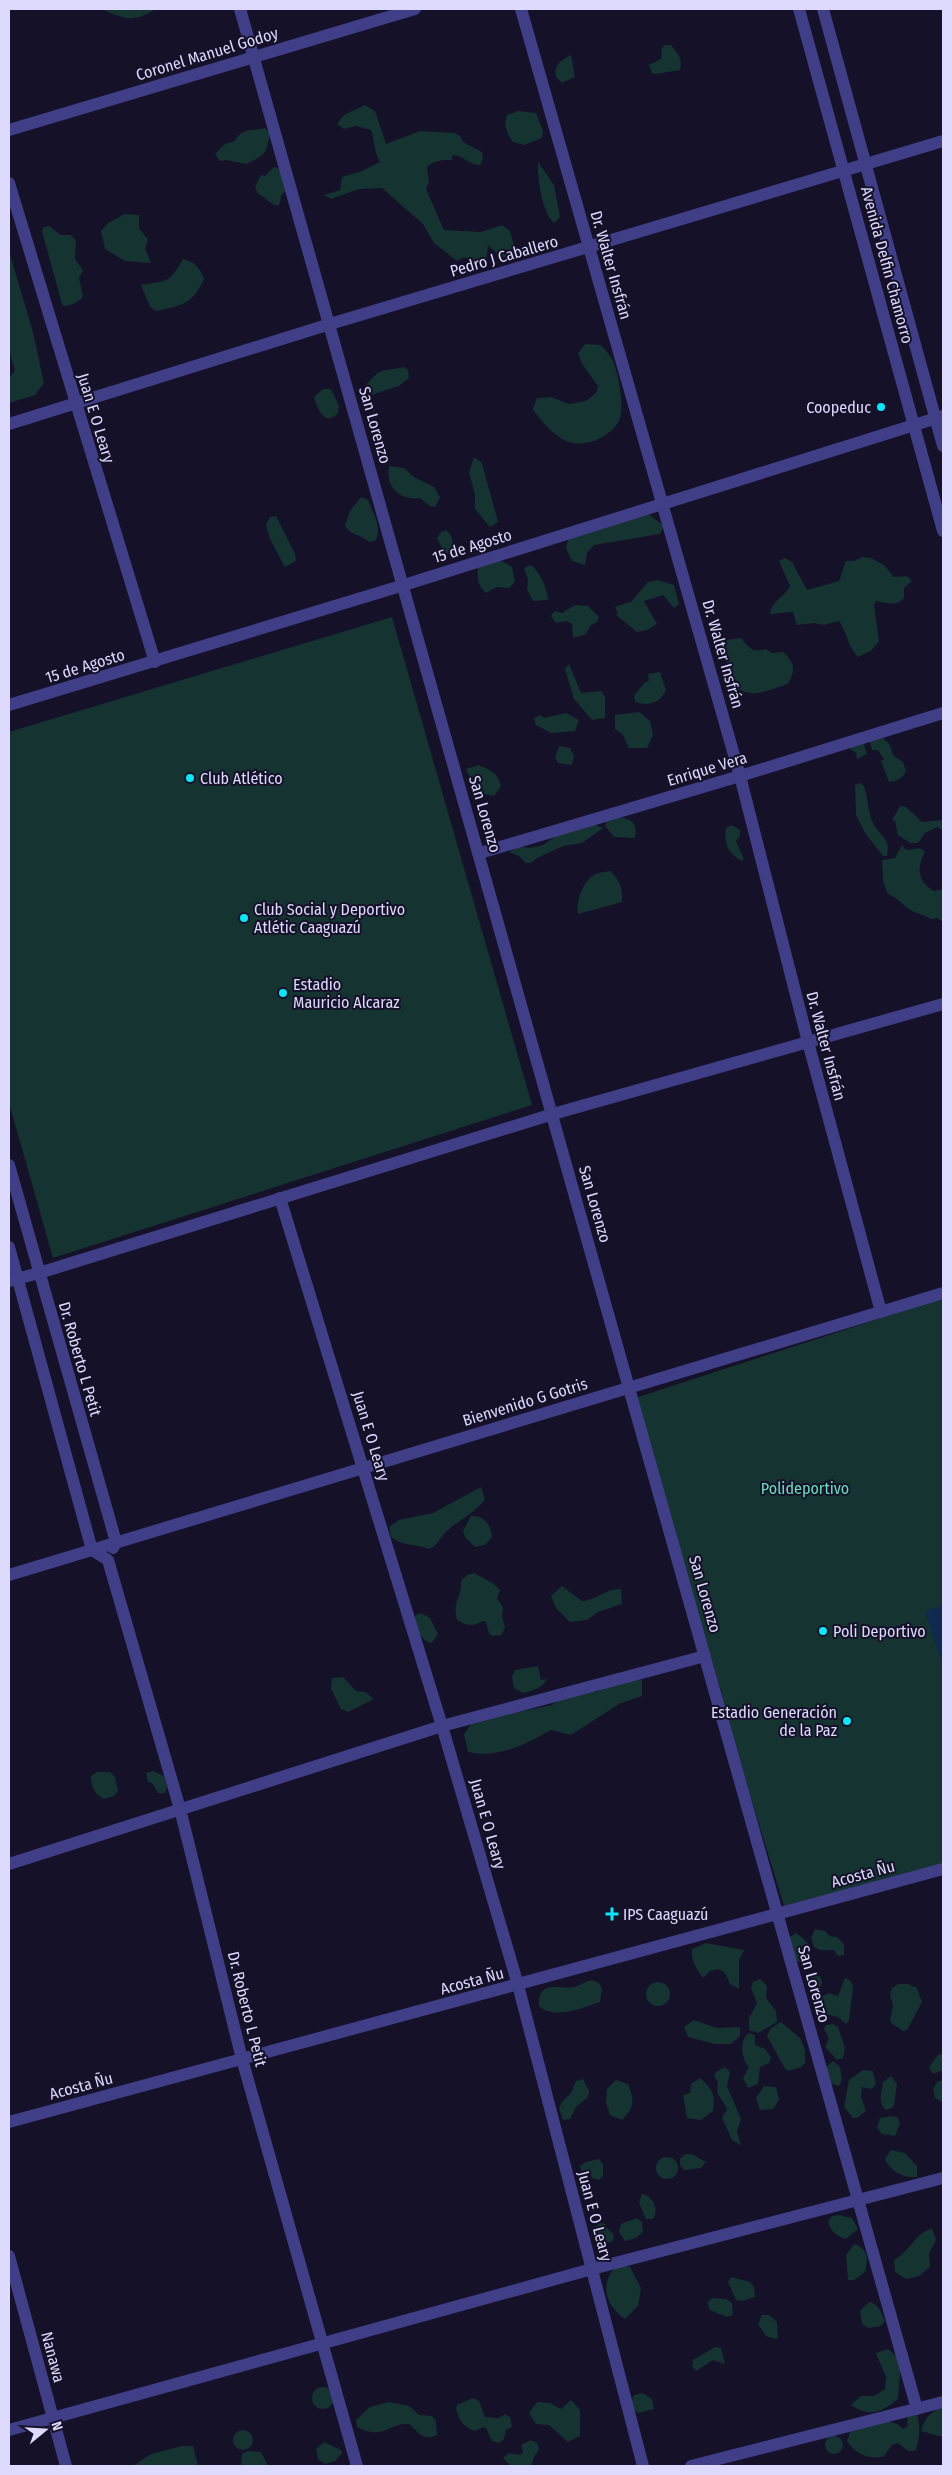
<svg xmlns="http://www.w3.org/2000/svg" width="952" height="2475" viewBox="0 0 952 2475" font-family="'Fira Sans Condensed',sans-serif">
<rect width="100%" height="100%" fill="#151129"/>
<g fill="#143331">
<path d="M102,9H155C135,23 123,19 102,9Z"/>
<path d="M665,45H671C678,54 683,58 680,70L656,74L652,73L649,65L661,59L662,48Z"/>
<path d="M571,55L575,77L562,83L556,77C554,64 560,61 571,55Z"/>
<path d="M365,105L375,111L386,144L420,131L455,133L460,136L463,142L482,152L483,159L480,165C469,165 463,155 452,155V160C442,160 435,160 427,167L429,182L426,189L444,230L481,232L502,225L510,231L515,249L507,258L500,256L488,245L486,263L482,266L464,257L457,261L434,243L423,224L382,188L359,189L331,199L324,195L340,190L342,177L362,171L380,162C374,152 375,142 371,130L356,126L344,129L337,124L344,115Z"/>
<path d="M518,111L536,113L543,131L542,138L524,145L513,142C507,134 503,126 507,115Z"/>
<path d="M265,128L270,133C266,154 266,155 246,164L226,160L220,161L215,154L225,144L235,141C241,128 253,131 265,128Z"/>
<path d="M538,162L554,185L560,217L554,223C542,213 537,177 538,162Z"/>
<path d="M274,167L279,168L289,186L281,196L280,203L278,206C269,204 266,197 258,194L255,187L261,175L265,176Z"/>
<path d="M125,214L139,215V228L148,240L145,248L151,263L125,261L105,249L101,231L108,223Z"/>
<path d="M49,226L61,235H71L76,241L75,259L83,270L79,278L83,296C80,302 71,306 63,306L62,304L42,231L44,227Z"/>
<path d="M9,251L33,332L44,383L35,395L9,403V378L15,371L9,349Z"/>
<path d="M183,259C195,262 200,268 204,279C193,304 181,306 156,311L150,307L141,285C168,280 169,284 183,259Z"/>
<path d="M585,344L601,345C605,350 612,357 614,364C619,376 625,409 619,421C611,436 587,448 569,442C556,438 540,420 533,409L537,398L551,397L569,404L586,401L596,393L598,386L582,364L578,353Z"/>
<path d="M404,367L408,370L409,378L399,386L371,395L364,392C364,387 365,386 369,382C380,367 387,371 404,367Z"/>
<path d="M323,389H331L339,406L338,413C325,428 317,408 314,397Z"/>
<path d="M474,457L482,463L498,522L490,527L475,509V495L469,472Z"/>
<path d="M389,466L404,468L414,477L434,487L440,497L435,507L430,506L420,498C400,501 385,487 389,466Z"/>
<path d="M361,497L368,500C373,513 383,528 375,541L369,542C361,534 350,536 345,525L350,511Z"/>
<path d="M647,513L664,526L660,534L594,545L587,553L585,565L572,561L566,548L568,539Z"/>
<path d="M276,516L295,554L296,561L285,567L270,539L266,525L270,517Z"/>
<path d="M446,530C454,537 455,546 448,554L444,552L437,538L441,532Z"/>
<path d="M862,557L871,558L884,565L894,577L907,576L912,581L904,588V598C896,607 887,603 876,601L874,605L879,641L871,651L858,657C848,647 847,633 839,621L824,625L814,623L797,625L793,612L770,614C772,600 784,598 790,586L779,561L785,558L792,562L807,590L839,581L846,561H854Z"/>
<path d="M498,559L512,567L515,582L509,588L497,587L486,593C479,586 476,578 478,568Z"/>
<path d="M530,565C539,569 548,590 548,600L533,601L527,589L528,579L524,568Z"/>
<path d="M658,580L674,585L679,604L674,608L663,595L644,601L657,624L647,630L637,632L616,615L618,613L615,607L632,601L648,582Z"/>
<path d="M575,605L588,606L599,617L597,622L590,626L586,634L573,638L572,624L567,621L556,623L551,616L555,611L562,613Z"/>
<path d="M392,617L532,1105L53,1258L9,1103V732Z"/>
<path d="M741,638C750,649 753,653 766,649L772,653L783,652C795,663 796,670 788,684C764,691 749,702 729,681V664L714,651L718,641Z"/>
<path d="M569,664L581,693L601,691L605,697V718L592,720L574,699L565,669Z"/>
<path d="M660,672L666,690C660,704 648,706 635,702L634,696L645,682L649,681L648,674Z"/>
<path d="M639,712L650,721L653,735L647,748H629L623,735L615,729V715Z"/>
<path d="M566,713L579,720L575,731L551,733L536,725L534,718L540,715L544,718Z"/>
<path d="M879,734L890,745L893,755L903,762L906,771C902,779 897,781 889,782L881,761L884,759L878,750H872L868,735Z"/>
<path d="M863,742L867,754L857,759L856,753L850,749L849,743Z"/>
<path d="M559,746L570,748L574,756L572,765L558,763L555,758Z"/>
<path d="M478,765C491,770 498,773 501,786L494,796L476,792L466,769Z"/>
<path d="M860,783L864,786C868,798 868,814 874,825C881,837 891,838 887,856H883L865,833L856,815L855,785Z"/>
<path d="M900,806L906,807L922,822L943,820V830L937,827L925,833L918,843H910L898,835L895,821L892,820Z"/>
<path d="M618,817C632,819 638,823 635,838L614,837L605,826L608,818Z"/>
<path d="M591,823L603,828L582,843L563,846L537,858L531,863H526L519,856L509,852L520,846L530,848L543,845L562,832Z"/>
<path d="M732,825L740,830V836L736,841L744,859L742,861C727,853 724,843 726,828Z"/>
<path d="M902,845L906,850L920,848L925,852C916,868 918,882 934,891L943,889V922L937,918L931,919C925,915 918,914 912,911C902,905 900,899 888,894L883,881L882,860L895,858Z"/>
<path d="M610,871C620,880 623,889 622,902L578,914C576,902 582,882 594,875C599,872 605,872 610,871Z"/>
<path d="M943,1298V1864L784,1906L729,1726L722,1694L635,1398Z"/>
<path d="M481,1487L485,1499C474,1515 455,1521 443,1535C438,1541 437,1546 429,1549C414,1543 403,1547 391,1537L389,1527L399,1520L433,1513Z"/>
<path d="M471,1516C484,1515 491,1525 492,1537L485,1545L475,1547L465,1537L463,1531Z"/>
<path d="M474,1573L494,1584L500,1590L497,1598L503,1607L502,1616L505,1628L501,1635L492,1636L489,1633L486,1622L483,1621C473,1627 467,1626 457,1620C452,1599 462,1599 461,1581L467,1575Z"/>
<path d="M562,1586L582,1601C597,1600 605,1589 621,1589L622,1604L598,1612L587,1620L570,1622L556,1608L551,1596Z"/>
<path d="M421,1613L430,1618L438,1634L432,1643C422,1642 417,1630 413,1622L416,1615Z"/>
<path d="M538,1666L541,1680L547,1679C543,1688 532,1691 523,1693L514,1688L512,1677L515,1670Z"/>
<path d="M343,1677L356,1691L365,1692L373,1698L372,1700L348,1712L341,1709L331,1689L332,1678Z"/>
<path d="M642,1680V1696L619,1704L571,1735L551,1730C526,1744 498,1759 468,1752L464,1734L473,1721L552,1705L569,1692H597L613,1682Z"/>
<path d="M153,1771L164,1776L167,1787L165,1793H158L152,1783L148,1782L146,1773Z"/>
<path d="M97,1772H110L115,1777L118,1791L114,1796L104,1799C94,1794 91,1786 91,1776Z"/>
<path d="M815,1929L825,1931L830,1936L837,1937L844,1944V1955L838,1956L834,1950H820L814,1947L811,1938Z"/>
<path d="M796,1933C811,1944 810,1944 808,1961L801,1963L795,1960L788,1938Z"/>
<path d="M706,1943L744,1950L739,1960V1989L730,1984L725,1973L718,1969L710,1971L703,1978C696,1968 691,1961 692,1949Z"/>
<circle cx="814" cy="1982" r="8"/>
<path d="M845,1978L851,1981L853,1987L849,2020L846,2024L838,2017L825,2014L819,2002L823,1996L829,1993L838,1996Z"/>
<path d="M760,1979L767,1986L766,1998L776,2011L777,2022L758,2033L749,2030V2018L757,2003L751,1988L753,1982Z"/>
<path d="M592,1980L599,1983L602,1989L600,2002C583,2008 554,2020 539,2006C538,1978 560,1990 574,1987C581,1985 585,1981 592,1980Z"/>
<circle cx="658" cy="1994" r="12"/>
<path d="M898,1984H908L917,1988L922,2002L907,2030L903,2031L891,2023L890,2019L893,2006L890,1995L892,1988Z"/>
<path d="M694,2020L717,2028L740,2027V2036L731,2044H715L688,2037L684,2027Z"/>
<path d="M781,2022L800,2038L805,2050V2063L801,2067L788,2071L784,2067L767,2036L770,2029Z"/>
<path d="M833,2024L838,2027L845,2048L843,2058L837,2060L825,2047L829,2038L824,2029L826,2025Z"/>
<path d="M749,2033L755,2035V2045L765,2049L771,2057L769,2063L760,2067L758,2084L748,2088L743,2078L749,2067C741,2059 739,2039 749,2033Z"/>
<path d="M939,2054L943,2055V2070L933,2074L929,2067Z"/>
<path d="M833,2061L840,2067L842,2080L839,2086L829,2083L826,2067Z"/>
<path d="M725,2067L730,2072L727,2086L741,2119L737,2131L741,2145L732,2140L722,2118L727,2109L717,2092L718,2082L714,2076L716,2072Z"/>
<path d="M863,2070L873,2071L876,2084L872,2089L862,2087L861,2097L866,2111L857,2118H853L844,2107L849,2080Z"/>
<path d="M891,2076L897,2084L894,2105L892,2108L886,2110C877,2102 882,2092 883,2082Z"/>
<path d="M700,2078C712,2088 716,2095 713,2111L701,2120L687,2118L683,2095L690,2093L691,2084Z"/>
<path d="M583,2079L589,2091L588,2097L576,2107L570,2119L563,2120L559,2108L562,2102L571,2093L576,2081Z"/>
<path d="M616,2080L628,2084C635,2101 634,2107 622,2120L610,2115L606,2103L607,2089Z"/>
<path d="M938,2081H943V2103L935,2098L933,2089Z"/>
<path d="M764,2086L776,2087L779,2100L773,2109L760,2110L756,2098Z"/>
<path d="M891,2116L897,2117L900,2123L895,2136L882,2134L877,2128L880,2118Z"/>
<path d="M891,2150L905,2153L917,2166V2177C904,2179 890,2171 885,2159Z"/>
<path d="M685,2154H692L706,2162L701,2168L684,2170L680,2165V2159Z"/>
<circle cx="667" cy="2168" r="11"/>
<path d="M599,2159L603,2164V2176L599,2180L592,2178L591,2175L581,2170L580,2166L586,2162Z"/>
<path d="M642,2194C652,2195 660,2210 653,2219H646L639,2203Z"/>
<path d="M839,2215L852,2218L858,2229L846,2239C836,2236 830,2231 828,2221L832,2216Z"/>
<path d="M637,2218L642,2222L643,2232L636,2238L625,2241L619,2232L621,2224Z"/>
<path d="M600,2223L606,2224L605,2226L614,2235L613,2241L607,2243L601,2239L595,2227Z"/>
<path d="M932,2228L936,2240L929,2253L930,2267L919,2276L906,2279L895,2272L894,2260C912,2250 913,2235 932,2228Z"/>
<path d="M854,2244C869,2249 868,2258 865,2272L854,2280H848L846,2255Z"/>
<path d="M618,2264L630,2267L641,2288L638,2306L625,2319C604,2304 599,2283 618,2264Z"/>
<path d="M731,2277L750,2282L754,2287L755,2297L742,2301L736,2300L728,2282Z"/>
<path d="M712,2298L726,2299L732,2303L733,2315L727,2317L710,2310L707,2303Z"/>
<path d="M869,2302C879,2304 881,2312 885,2321L881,2326L868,2328L862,2324L860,2311Z"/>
<path d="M762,2315H769L777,2322L778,2338L776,2339L766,2336L758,2324Z"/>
<path d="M715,2347L721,2348L725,2364L713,2360L696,2371L692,2366L693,2360Z"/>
<path d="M888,2349L899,2358L902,2371L900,2373L898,2399C882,2412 869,2418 851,2405L861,2396H874L885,2389L886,2377L876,2353Z"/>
<circle cx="323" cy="2398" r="11"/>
<path d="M643,2393L652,2399L654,2409L638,2413C632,2409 630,2401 634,2395Z"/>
<path d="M473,2398L479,2401L485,2417L499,2418L505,2414L510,2417L512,2427L506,2430L504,2439L499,2443L492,2441L486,2428L483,2427L475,2431C463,2427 460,2421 456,2409L457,2405Z"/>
<path d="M571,2400L580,2410V2436L568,2442L549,2425L536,2424L529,2413L537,2402L550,2403L561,2409Z"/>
<path d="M389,2402L409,2406L419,2415L432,2416L436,2421L437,2435C423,2442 419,2432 409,2424C387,2423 384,2441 357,2427L356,2420L370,2407Z"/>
<path d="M943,2408V2437L921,2431C924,2419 930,2411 943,2408Z"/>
<path d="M916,2413C921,2422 920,2442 915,2451H908L898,2443L892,2445L884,2456C870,2461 854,2453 847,2441L851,2429C868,2425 890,2414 903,2429L908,2426L907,2420L909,2414Z"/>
<circle cx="243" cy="2440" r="10"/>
<circle cx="834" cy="2445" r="9"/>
<path d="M531,2440L537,2443L539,2449L534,2457L531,2466H511L503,2458L509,2453L521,2455L523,2452L521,2445Z"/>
<path d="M324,2442L341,2450L342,2453L335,2461L325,2464L318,2459L316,2449Z"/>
<path d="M182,2446H193L198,2466H133L151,2454Z"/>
<path d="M248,2451L261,2452L268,2466H241L242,2454Z"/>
</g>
<path fill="#10294e" d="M943,1605V1666L925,1611Z"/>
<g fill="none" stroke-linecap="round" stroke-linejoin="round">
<g stroke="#3f3e87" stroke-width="12">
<path d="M240,9L917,2409"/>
<path d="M521,9L740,776L808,1042L881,1312"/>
<path d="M799,9L943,531"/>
<path d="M823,9L943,446"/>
<path d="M9,130L415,9"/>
<path d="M9,183L155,662"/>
<path d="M9,424L330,324L943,141"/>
<path d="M9,705L404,585L943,416"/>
<path d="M480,853L740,776L943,713"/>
<path d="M9,1165L116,1542L113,1548"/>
<path d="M280,1198L442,1726L518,1985L643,2466"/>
<path d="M9,1247L92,1550L108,1560L180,1809L242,2059L357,2466"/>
<path d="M9,1281L39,1273L553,1114L943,1004"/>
<path d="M9,1575L943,1293"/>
<path d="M9,1864L442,1726L705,1656"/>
<path d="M9,2122L943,1869"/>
<path d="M9,2256L66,2466"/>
<path d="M9,2430L592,2269L943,2178"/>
<path d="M691,2466L943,2402"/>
</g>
</g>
<g fill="#0ce5f8" stroke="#151129" stroke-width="2">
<circle cx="881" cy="407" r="5"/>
<circle cx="190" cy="778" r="5"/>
<circle cx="244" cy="918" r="5"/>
<circle cx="283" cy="993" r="5"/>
<circle cx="823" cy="1631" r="5"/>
<circle cx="847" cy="1721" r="5"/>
<path d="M609.5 1906.5h5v5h5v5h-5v5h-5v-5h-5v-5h5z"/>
</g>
<g text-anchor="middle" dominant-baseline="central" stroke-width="4" stroke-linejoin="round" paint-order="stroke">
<g font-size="16" fill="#dedafe" stroke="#151129">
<text transform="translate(207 54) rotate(-17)">Coronel Manuel Godoy</text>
<text transform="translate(504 256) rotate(-16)">Pedro J Caballero</text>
<text transform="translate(611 265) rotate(74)">Dr. Walter Insfrán</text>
<text transform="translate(887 265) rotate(75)">Avenida Delfin Chamorro</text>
<text transform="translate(96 418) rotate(73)">Juan E O Leary</text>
<text transform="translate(375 425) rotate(74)">San Lorenzo</text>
<text transform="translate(472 546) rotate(-17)">15 de Agosto</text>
<text transform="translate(723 654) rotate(74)">Dr. Walter Insfrán</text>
<text transform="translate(85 666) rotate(-17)">15 de Agosto</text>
<text transform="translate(707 769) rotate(-17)">Enrique Vera</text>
<text transform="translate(485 814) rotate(74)">San Lorenzo</text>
<text transform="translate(826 1046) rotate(75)">Dr. Walter Insfrán</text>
<text transform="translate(595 1204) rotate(74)">San Lorenzo</text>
<text transform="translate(80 1359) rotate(74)">Dr. Roberto L Petit</text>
<text transform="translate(525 1402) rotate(-17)">Bienvenido G Gotris</text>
<text transform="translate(371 1436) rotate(73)">Juan E O Leary</text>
<text transform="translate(705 1594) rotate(74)">San Lorenzo</text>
<text transform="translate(488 1824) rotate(74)">Juan E O Leary</text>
<text transform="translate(863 1874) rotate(-15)">Acosta Ñu</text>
<text transform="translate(472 1981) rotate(-15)">Acosta Ñu</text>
<text transform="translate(814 1984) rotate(74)">San Lorenzo</text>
<text transform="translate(247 2009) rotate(76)">Dr. Roberto L Petit</text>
<text transform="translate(81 2086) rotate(-15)">Acosta Ñu</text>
<text transform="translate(595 2216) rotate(75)">Juan E O Leary</text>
<text transform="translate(53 2357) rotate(75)">Nanawa</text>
</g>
<g font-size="16" fill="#dedafe" stroke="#151129" text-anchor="start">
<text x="871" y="407" text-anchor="end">Coopeduc</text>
<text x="200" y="778">Club Atlético</text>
<text x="254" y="909">Club Social y Deportivo<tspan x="254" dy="18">Atlétic Caaguazú</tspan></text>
<text x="293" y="984">Estadio<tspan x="293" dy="18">Mauricio Alcaraz</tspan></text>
<text x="833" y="1631">Poli Deportivo</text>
<text x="837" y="1712" text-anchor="end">Estadio Generación<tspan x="837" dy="18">de la Paz</tspan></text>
<text x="623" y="1914">IPS Caaguazú</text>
</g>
<g font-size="16" fill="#67debe" stroke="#151129">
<text x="805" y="1488">Polideportivo</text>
</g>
</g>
<rect width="952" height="2475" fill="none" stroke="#dedafe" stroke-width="20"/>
<g transform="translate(45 2430) rotate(72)" stroke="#151129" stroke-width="4" paint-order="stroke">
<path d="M0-4L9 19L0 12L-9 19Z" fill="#dedafe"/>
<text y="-8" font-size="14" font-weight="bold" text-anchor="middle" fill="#dedafe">N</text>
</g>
</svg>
